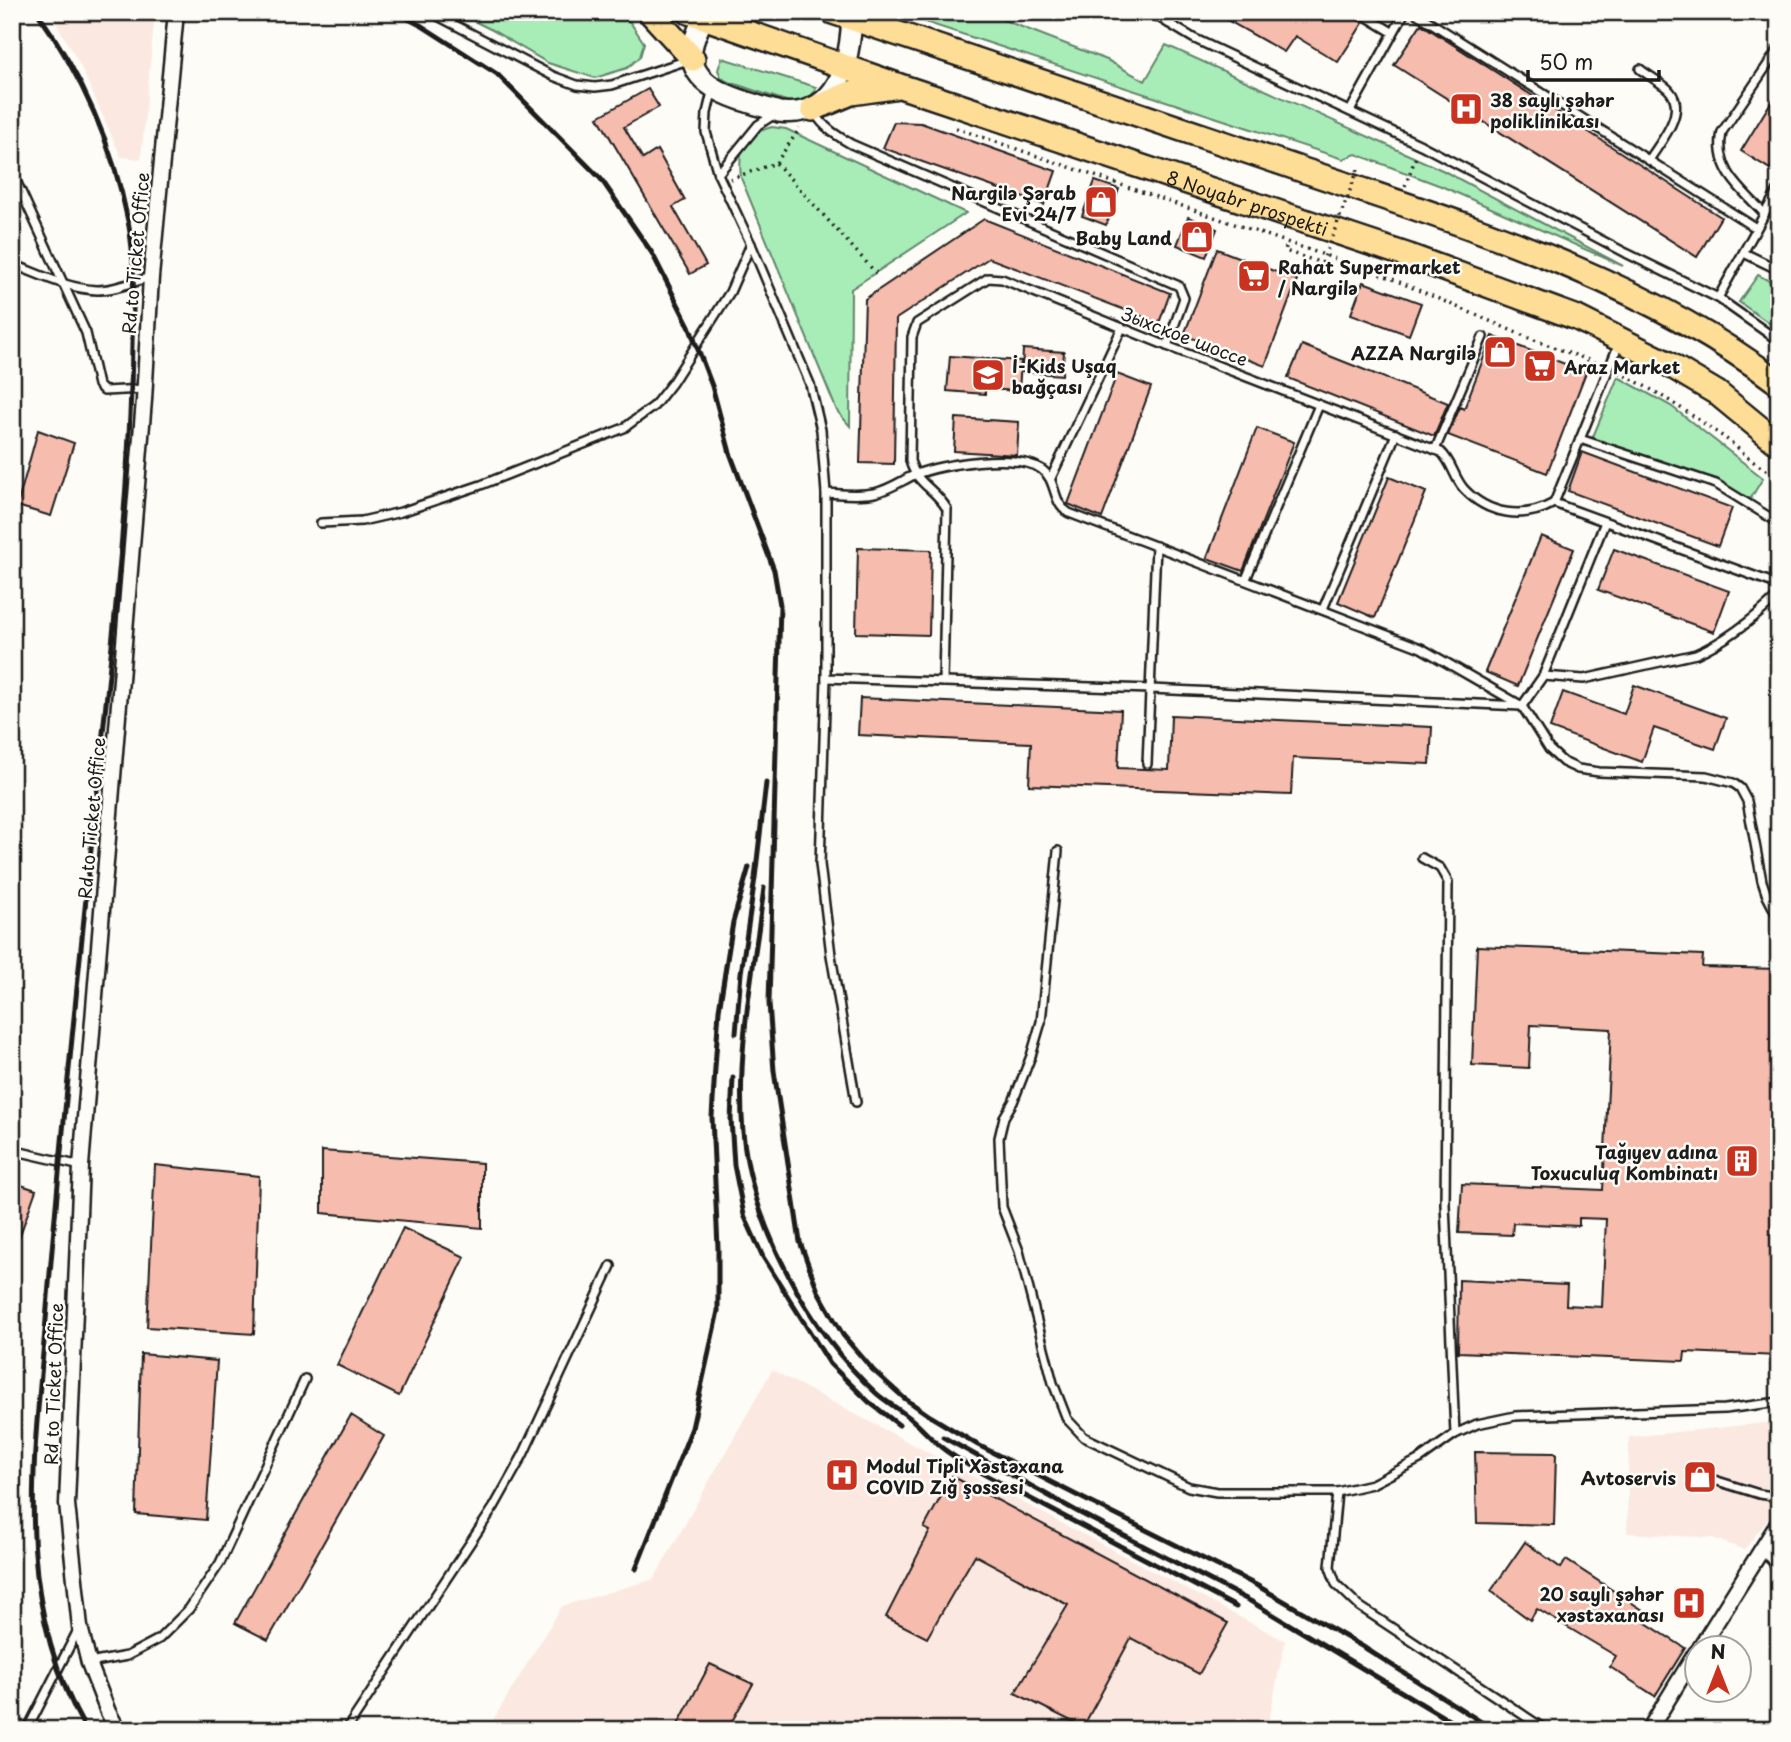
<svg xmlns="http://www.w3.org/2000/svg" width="1791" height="1742" viewBox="0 0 1791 1742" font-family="'Playpen Sans',sans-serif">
<rect width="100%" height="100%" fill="#fdfcf7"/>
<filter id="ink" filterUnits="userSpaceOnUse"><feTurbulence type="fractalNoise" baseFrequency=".0143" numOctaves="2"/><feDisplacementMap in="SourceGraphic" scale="14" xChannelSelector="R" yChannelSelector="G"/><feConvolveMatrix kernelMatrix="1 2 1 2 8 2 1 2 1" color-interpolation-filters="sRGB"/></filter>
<g filter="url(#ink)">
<g fill="#fbe9e1">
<path d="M50,12H155L141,159L121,157L80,65Z"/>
<path d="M772,1370L1285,1641L1267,1730H487L562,1606L654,1579Z"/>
<path d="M1774,1422L1770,1517L1744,1550L1713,1538L1627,1533L1629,1437Z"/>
</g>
<g fill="#a8edb8" stroke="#62846a" stroke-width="2">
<path d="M456,12H610L630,22L644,43L640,57L627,68L595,78L548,63L490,29Z"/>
<path d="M914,12H983L1107,60L1145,81L1166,45L1442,170L1623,266L1441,186L1356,154L1343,159L922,21Z"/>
<path d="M722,58L816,87L809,102L798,105L726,81L721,77L718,70Z"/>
<path d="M772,127L786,129L966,213L851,289L850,426L837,411L741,178C738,150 742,135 772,127Z"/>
<path d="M1758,275L1779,286V330L1739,302Z"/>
<path d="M1618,377L1671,406L1763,478L1748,503L1592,439Z"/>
</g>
<g fill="#f6bcad" stroke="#1c1c1c" stroke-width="2">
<path d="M1213,12H1344L1363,23L1338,62L1295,36L1284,52Z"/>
<path d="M1421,24L1721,217L1697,257L1394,65Z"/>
<path d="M648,89L659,107L624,127L643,159L657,150L685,200L673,207L706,265L690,274L598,117Z"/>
<path d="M1779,89V154L1770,169L1741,151Z"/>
<path d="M894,122L921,123L1056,171L1044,205L883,148Z"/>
<path d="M1095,181L1119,189L1106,225L1082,216Z"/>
<path d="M1188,217L1217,229L1206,257L1177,245Z"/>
<path d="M984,219L1170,293L1159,323L989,258L896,319L894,464L860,463L865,299Z"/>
<path d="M1217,249L1297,280L1265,366L1184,335Z"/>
<path d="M1363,282L1421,303L1409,335L1351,314Z"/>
<path d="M1492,336L1586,372L1547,473L1448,435L1460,407L1464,409Z"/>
<path d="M1302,345L1448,403L1434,436L1288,378Z"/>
<path d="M1023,349L1064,352L1062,375L1022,372Z"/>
<path d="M950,356L1021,361L1019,391L985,389V394L947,391Z"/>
<path d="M1117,374L1151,387L1102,518L1068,504Z"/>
<path d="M956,418L1019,422L1017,455L954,451Z"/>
<path d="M1257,428L1294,442L1243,571L1207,558Z"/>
<path d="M38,430L74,443L51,516L17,506Z"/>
<path d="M1582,452L1732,508L1718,546L1568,491Z"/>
<path d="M1389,477L1426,492L1375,618L1338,602Z"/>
<path d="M1541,536L1574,549L1518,686L1485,672Z"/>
<path d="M858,548L931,550L929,635L856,633Z"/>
<path d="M1614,549L1729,591L1714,632L1598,590Z"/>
<path d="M1634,685L1726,718L1715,749L1654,728L1642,762L1550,728L1563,692L1624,714Z"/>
<path d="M860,698L1121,710L1118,768L1169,770L1171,715L1432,727L1430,764L1293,758L1291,795L1029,785L1031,743L858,735Z"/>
<path d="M1477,946L1703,955L1702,967L1779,969V1356L1685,1352L1684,1361L1458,1352L1459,1280L1567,1285L1566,1305L1602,1307L1606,1219L1579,1218V1226L1513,1223L1512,1235L1459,1233L1462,1184L1603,1190L1611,1029L1531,1025L1529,1068L1472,1065Z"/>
<path d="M322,1151L482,1163V1228L322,1213Z"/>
<path d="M155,1165L259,1176L254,1334L147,1327Z"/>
<path d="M12,1182L36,1190L14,1252H12Z"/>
<path d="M403,1228L465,1257L399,1396L337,1365Z"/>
<path d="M141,1354L217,1361L206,1520L136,1514Z"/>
<path d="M351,1415L384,1436L268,1640L235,1623Z"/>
<path d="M1475,1452L1556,1453L1554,1525L1477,1523Z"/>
<path d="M952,1476L1228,1623L1199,1674L1131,1638L1083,1727L1015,1693L1068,1605L975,1555L927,1638L886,1617L930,1531L924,1528Z"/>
<path d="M1525,1542L1561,1568L1566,1560L1652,1616L1646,1623L1685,1648L1655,1696L1610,1667L1616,1656L1537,1609L1530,1620L1491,1591Z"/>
<path d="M710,1664L753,1684L727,1730H675Z"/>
</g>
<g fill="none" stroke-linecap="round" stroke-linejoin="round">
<defs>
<g id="service">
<path d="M430,12L553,76L577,85L595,87L612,85L688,60"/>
<path d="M1150,12L1193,38L1421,145L1626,253L1718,298L1779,341"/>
<path d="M1359,12L1392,32"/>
<path d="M1414,12L1756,228"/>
<path d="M1734,12L1737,14"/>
<path d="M1168,23L1175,12"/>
<path d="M1640,69C1649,76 1660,82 1668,89C1689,110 1661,141 1649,160"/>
<path d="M713,88L707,113L706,132L718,174L751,244L810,384L821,430L826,493C842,494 858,496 874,493C889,490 901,481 914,475C942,464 1016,452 1041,469C1058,480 1051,503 1069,513L1421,648L1522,706L1549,749L1563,762L1578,769L1599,772L1706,776L1733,783L1740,788L1747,801L1762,881L1767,896L1779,919"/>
<path d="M1350,111L1405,12"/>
<path d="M815,113C824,128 836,135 851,144L1179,286L1184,298L1167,346"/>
<path d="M12,172L86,333L98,385L104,391L144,389"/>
<path d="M718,174L758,125L775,114"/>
<path d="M1764,213C1741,189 1714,169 1722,132L1779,48"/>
<path d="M1744,253L1779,270"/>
<path d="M12,264C39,274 68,289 97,290C115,290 133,282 151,277"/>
<path d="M1718,298L1779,188"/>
<path d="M1580,439L1716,484L1779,523"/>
<path d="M1435,450L1483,337"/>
<path d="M1051,478L1122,328"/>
<path d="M826,493V678L1151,689L1521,706"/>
<path d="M1554,503L1620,341"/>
<path d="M321,523L362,521L401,512L481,485L624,428L654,406L672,383L730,292L751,244"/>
<path d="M1246,579L1319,405"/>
<path d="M1323,609L1396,434"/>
<path d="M1543,676L1584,679L1696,654C1728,640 1754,619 1779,595"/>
<path d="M826,678L820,864L831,955L856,1102"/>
<path d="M943,682L947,509C935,488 917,485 910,461L912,337L917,323L988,278L1002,279L1167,346L1441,452C1452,462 1454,478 1464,489C1488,515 1524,520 1554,503L1779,585"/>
<path d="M1522,706L1543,676L1605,522"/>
<path d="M1147,764L1156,546"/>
<path d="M1058,851L1041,1022L1031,1056L1013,1102L1004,1117L999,1138L1002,1207L1019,1251L1053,1383L1067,1419L1084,1437L1189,1487L1217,1492H1337L1372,1484L1420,1459L1455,1434L1477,1424L1515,1416L1725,1409L1779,1402"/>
<path d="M1422,858L1440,868L1448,882L1445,1204L1455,1434"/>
<path d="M12,1150L81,1166"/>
<path d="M1695,1474L1759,1494L1779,1497"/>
<path d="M1337,1492L1330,1567L1336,1584L1359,1606L1546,1730"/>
<path d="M1762,1551L1773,1562L1779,1577"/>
<path d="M89,1663L127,1656L159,1639L189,1609L220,1563L305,1379"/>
<path d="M27,1730L79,1628"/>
<path d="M346,1730L494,1507L523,1455L611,1266"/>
</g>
<g id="minor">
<path d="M1700,1648L1779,1522"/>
<path d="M118,1730L108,1712L89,1663L80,1627L67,1504L81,1166L144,400L151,277L176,12"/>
<path d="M1649,1730L1696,1653"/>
</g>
<path id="secondary" d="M706,12C701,24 694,36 692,49C688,92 748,101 779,112C839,119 851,60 852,12"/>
<g id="trunk">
<path d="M650,12L693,59"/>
<path id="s1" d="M689,12L900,86L1409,256L1577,318L1665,362L1717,393L1779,444"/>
<path d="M833,12C987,63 1140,115 1294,167C1461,224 1636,275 1779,383"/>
<path d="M813,109L851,93L893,87"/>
</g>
</defs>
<use href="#service" stroke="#1c1c1c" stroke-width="12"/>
<use href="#minor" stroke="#1c1c1c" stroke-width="19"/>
<use href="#secondary" stroke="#1c1c1c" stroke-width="24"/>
<use href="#trunk" stroke="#1c1c1c" stroke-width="28"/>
<g stroke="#1c1c1c" stroke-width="3.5" stroke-dasharray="2 5" stroke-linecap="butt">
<path d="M956,128L1388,277L1529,338L1599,364"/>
<path d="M776,163L876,273"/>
<path d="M730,179L776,163L800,128"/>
<path d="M1405,186L1417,154"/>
<path d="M1286,247L1285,251L1322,263"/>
<path d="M1619,373C1656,390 1692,415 1725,438C1742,450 1758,471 1779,474"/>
</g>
<use href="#service" stroke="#fdfcf7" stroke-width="7"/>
<use href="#minor" stroke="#fdfcf7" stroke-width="14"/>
<use href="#secondary" stroke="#fdfcf7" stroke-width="19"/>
<use href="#trunk" stroke="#fedd96" stroke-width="23"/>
<g stroke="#1c1c1c" stroke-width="5">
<path d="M37,12C81,74 113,146 128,221C136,260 133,303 132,344C131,438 123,531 114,625C91,853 66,1080 47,1308C35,1453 10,1597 86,1730"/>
<path d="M395,12L422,26L497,74L601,179L652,253L689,326L712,386L730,453L774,570L780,605L769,1003L774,1071L800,1242L818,1291L843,1335L873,1370L904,1398L930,1416L978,1445L1090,1502L1256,1585L1365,1648L1494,1730"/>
<path d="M764,888C754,968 736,1051 743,1132C751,1222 809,1332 876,1393C886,1402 899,1409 910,1418C921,1427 930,1438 941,1447C952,1456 965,1463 976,1470L1236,1607"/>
<path d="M736,1033L741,973L755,878L766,783"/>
<path d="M733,1078L731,1119L734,1165L744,1215L763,1257L830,1364L869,1402L899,1425"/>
<path d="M943,1437L1080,1513L1252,1602L1465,1730"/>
<path d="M636,1569L692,1428L718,1311V1248L712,1117L715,1068L719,1010L733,922L749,867"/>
</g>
<path stroke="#1c1c1c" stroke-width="3.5" stroke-dasharray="2 5" stroke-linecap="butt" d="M1322,263L1359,167"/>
</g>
</g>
<defs>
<symbol id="hospital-square" viewBox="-11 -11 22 22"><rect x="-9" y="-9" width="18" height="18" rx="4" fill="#c8321e" stroke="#fdfcf7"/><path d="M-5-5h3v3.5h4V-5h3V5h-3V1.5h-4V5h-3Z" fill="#fff"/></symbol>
<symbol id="shop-square" viewBox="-11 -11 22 22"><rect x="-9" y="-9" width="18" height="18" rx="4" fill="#c8321e" stroke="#fdfcf7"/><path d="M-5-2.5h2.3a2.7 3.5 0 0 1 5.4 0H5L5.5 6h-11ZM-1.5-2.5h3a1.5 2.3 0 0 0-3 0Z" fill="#fff"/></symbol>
<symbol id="supermarket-square" viewBox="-11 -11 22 22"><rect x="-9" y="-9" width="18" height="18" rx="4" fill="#c8321e" stroke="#fdfcf7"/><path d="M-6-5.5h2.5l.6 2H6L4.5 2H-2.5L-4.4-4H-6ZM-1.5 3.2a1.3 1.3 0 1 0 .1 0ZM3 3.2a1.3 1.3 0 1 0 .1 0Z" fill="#fff"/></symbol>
<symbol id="school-square" viewBox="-11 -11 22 22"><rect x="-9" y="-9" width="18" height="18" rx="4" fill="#c8321e" stroke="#fdfcf7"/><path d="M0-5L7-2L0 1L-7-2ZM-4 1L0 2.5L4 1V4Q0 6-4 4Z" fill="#fff"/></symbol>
<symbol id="building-square" viewBox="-11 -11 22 22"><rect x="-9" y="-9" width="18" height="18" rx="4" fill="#c8321e" stroke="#fdfcf7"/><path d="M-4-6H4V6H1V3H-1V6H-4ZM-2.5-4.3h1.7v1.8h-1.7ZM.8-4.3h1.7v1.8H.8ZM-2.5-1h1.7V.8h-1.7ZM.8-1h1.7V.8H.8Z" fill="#fff"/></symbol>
</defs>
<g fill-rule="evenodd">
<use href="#hospital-square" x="1447" y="90" width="38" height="38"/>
<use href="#shop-square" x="1082" y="183" width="38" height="38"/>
<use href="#shop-square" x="1178" y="218" width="38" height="38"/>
<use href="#supermarket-square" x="1235" y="257" width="38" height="38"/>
<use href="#shop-square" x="1481" y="333" width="38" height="38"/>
<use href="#supermarket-square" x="1521" y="347" width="38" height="38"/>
<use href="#school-square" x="969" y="356" width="38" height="38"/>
<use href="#building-square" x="1723" y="1142" width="38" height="38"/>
<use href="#hospital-square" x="823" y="1456" width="38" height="38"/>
<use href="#shop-square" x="1681" y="1458" width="38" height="38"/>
<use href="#hospital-square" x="1670" y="1584" width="38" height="38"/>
</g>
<g text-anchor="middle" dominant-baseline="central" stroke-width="5" stroke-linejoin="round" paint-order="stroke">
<g font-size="18" font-weight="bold" fill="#1c1c1c" stroke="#fdfcf7" text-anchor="end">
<text x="1490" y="99" text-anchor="start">38 saylı şəhər<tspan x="1490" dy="21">poliklinikası</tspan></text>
<text x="1076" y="192">Nargilə Şərab<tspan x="1076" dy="21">Evi 24/7</tspan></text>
<text x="1172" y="237">Baby Land</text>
<text x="1278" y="266" text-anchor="start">Rahat Supermarket<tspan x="1278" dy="21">/ Nargilə</tspan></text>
<text x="1476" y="352">AZZA Nargilə</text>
<text x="1012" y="365" text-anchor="start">İ-Kids Uşaq<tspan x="1012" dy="21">bağçası</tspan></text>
<text x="1564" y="366" text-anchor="start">Araz Market</text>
<text x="1718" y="1151">Tağıyev adına<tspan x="1718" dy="21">Toxuculuq Kombinatı</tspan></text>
<text x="866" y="1465" text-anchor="start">Modul Tipli Xəstəxana<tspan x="866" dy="21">COVID Zığ şossesi</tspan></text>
<text x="1676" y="1477">Avtoservis</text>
<text x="1664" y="1593">20 saylı şəhər<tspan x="1664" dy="21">xəstəxanası</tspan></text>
</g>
<g font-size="18" fill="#1c1c1c" stroke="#fdfcf7">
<text stroke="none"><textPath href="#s1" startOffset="590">8 Noyabr prospekti</textPath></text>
<text transform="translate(135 253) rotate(-85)">Rd to Ticket Office</text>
<text transform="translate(1185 336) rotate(21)">Зыхское шоссе</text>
<text transform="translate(91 818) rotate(-85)">Rd to Ticket Office</text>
<text transform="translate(53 1384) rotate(-88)">Rd to Ticket Office</text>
</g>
</g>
<rect width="1791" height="1742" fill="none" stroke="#fdfcf7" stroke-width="42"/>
<rect x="21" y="21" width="1749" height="1700" fill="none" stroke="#1c1c1c" stroke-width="2.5" filter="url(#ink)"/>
<g transform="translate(1718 1669)"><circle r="33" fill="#fdfcf7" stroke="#a3a29f" stroke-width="2"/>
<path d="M0-5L12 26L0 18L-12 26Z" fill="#c8321e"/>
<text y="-10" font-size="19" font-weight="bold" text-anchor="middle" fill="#1c1c1c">N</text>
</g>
<path d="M1528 70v10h131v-10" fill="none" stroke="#1c1c1c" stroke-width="3.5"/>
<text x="1539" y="70" font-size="21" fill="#1c1c1c" stroke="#fdfcf7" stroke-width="5" paint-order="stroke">50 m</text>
</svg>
